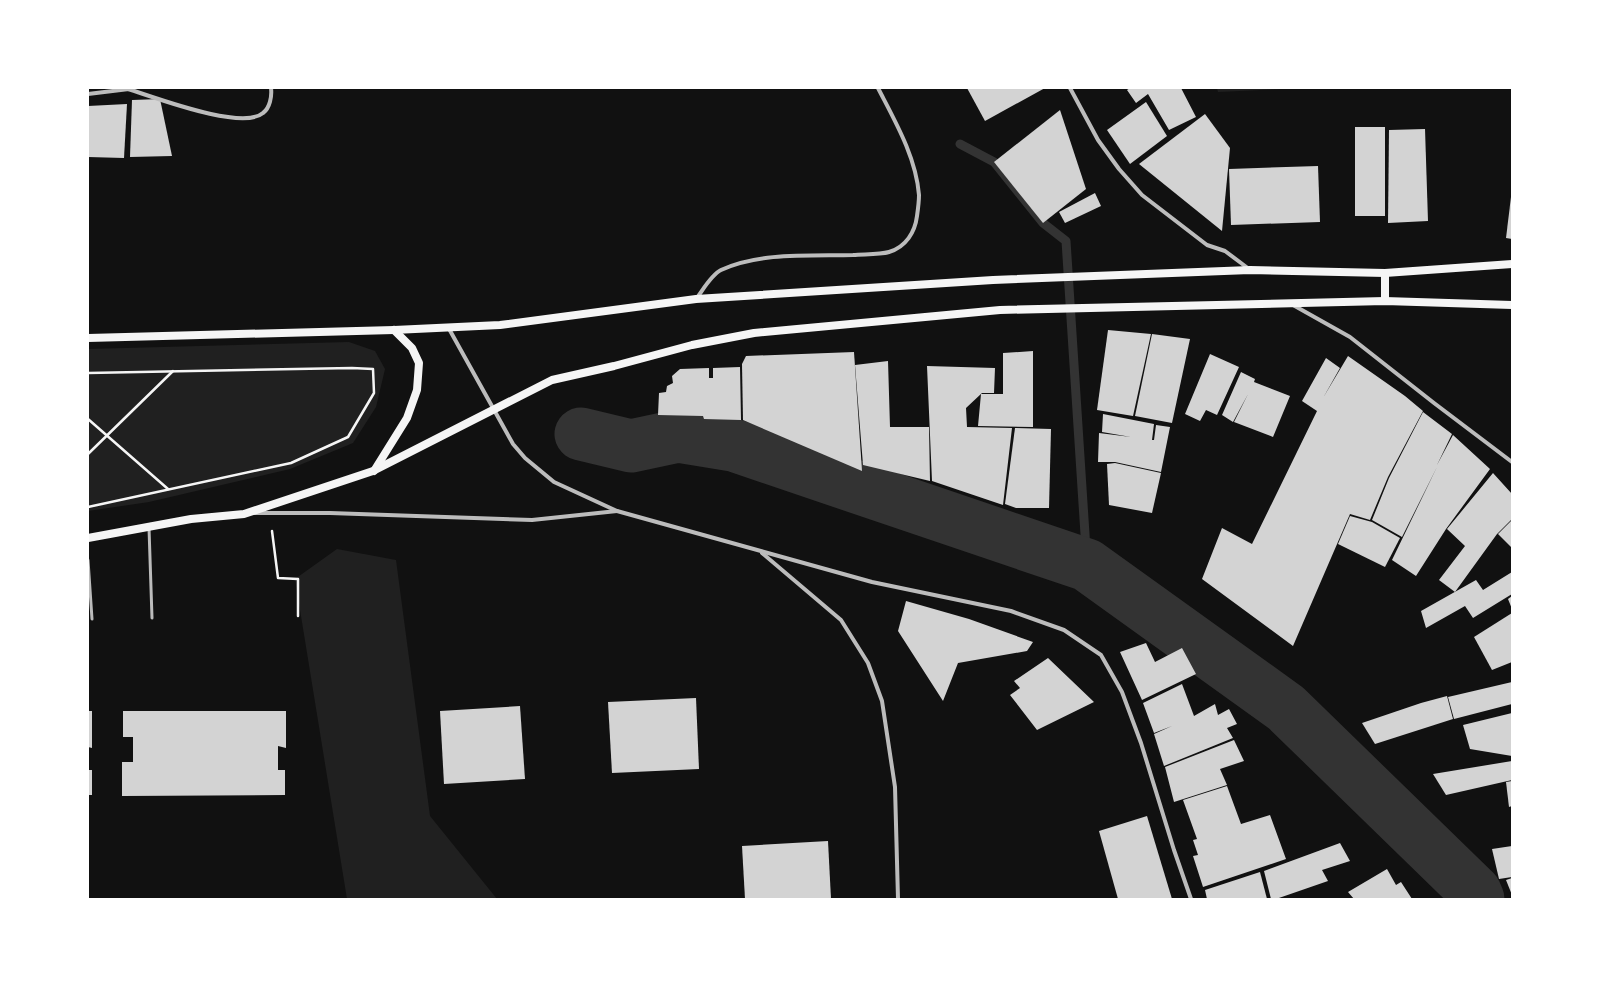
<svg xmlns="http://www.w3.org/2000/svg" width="1600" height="987" viewBox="0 0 1600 987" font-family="Commissioner,sans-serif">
<rect width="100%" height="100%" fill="#111"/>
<g fill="#202020">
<path d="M1217,88H1304L1218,92Z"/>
<path d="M349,342L375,351L385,369L376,407L353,443L290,469L149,502L88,511V349Z"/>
<path d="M337,549L396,560L430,816L497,899H347L295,579Z"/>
</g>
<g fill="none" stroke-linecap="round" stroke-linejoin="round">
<path stroke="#333" stroke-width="9" d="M960,144L994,162L1043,223L1066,241L1087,565"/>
<path stroke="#333" stroke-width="53" d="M581,434L631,446L678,436L733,445L1087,565L1286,708L1475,892L1478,899"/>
</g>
<g fill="#d3d3d3">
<path d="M967,88H1045L985,121Z"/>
<path d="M1130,88H1181L1196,117L1169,130L1148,94L1136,103L1127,90Z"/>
<path d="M160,99L172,156L130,157L132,100Z"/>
<path d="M1146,102L1167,136L1130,164L1107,130Z"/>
<path d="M127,104L124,158L88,157V106Z"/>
<path d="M1060,110L1086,189L1043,223L994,162Z"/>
<path d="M1205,114L1230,148L1222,231L1139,164Z"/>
<rect x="1355" y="127" width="30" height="89"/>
<path d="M1425,129L1428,221L1388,223L1389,130Z"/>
<path d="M1318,166L1320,222L1231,225L1229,169Z"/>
<path d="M1095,193L1101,206L1065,223L1059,212Z"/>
<path d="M1511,197H1512V239L1506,238Z"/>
<path d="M1108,330L1151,334L1133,416L1097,410Z"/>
<path d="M1152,334L1190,339L1172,423L1135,416Z"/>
<path d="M1033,351V427L978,426L981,394H1003V353Z"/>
<path d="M854,352L862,471L743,420L742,364L746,356Z"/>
<path d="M1210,354L1239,367L1217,415L1206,410L1200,421L1185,414Z"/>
<path d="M1348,356L1405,396L1423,411L1388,477L1370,520L1350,514L1293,646L1202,579L1222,528L1252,544L1317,411L1302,401L1326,358L1340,368L1323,398Z"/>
<path d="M888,361L890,427H929L930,481L863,465L855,365Z"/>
<path d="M927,366L995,368L994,393H982L966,408L967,427L1012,428L1003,505L932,481Z"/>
<path d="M740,367L741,420L704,419L703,416L658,415L659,393L666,392L667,386L673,383L672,376L680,369L709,368V378H713V368Z"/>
<path d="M1241,372L1255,379L1254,382L1290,396L1273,437L1234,422L1248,394L1233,422L1222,415Z"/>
<path d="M1423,412L1452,434L1437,465L1453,435L1490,469L1446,529L1416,576L1392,560L1437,467L1402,537L1372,520L1389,478Z"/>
<path d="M1103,414L1154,424L1152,440H1154L1156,425L1170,427L1161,472L1115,462H1098L1099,433L1131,437L1102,432Z"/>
<path d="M1015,428L1051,429L1049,508H1016L1005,504Z"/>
<path d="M1115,463L1161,473L1152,513L1109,505L1107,464Z"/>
<path d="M1493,473L1512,494V519L1497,534L1455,592L1439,580L1465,546L1447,529Z"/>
<path d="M1350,516L1372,522L1400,538L1385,567L1338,544Z"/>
<path d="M1512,520V548L1498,534Z"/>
<path d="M1512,572V594L1473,618L1465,606L1426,628L1421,611L1476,580L1483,590Z"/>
<path d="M1512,596V609L1508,599Z"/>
<path d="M906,601L969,619L1033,642L1027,651L958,663L943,701L898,631Z"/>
<path d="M1512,613V662L1492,670L1474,637Z"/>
<path d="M1146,643L1155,662L1182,648L1196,674L1142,700L1120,652Z"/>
<path d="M1048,658L1094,702L1037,730L1010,695L1020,688L1014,681Z"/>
<path d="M1512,682V704L1454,719L1448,697Z"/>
<path d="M1182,684L1194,716L1215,704L1218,715L1229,709L1237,724L1227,728L1233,738L1164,766L1154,734L1172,726L1154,733L1143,703Z"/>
<path d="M1447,696L1453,719L1375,744L1362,723L1421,703Z"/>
<path d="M696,698L699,769L612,773L608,702Z"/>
<path d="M520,706L525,779L444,784L440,711Z"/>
<path d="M88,711H92V748L88,747Z"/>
<path d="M123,711H286V748L278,746V770H285V795L122,796V762H133V737H123Z"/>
<path d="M1512,713V756L1470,749L1463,725Z"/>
<path d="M1234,740L1244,761L1220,769L1227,785L1174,802L1165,767Z"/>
<path d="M1512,761V780L1446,795L1433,774Z"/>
<rect x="88" y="770" width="4" height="25"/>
<path d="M1512,781V806L1509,807L1506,782Z"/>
<path d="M1227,786L1241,824L1270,815L1286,859L1203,887L1193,856L1198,855L1193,840L1197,839L1183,800Z"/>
<path d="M1147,816L1172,899H1118L1099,831Z"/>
<path d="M828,841L831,899H745L742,846Z"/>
<path d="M1340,843L1350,861L1322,870L1328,881L1276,899H1271L1264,871Z"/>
<path d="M1512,846V877L1499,879L1492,849Z"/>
<path d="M1387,869L1396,885L1401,882L1412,899H1354L1348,892Z"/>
<path d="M1260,872L1267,899H1207L1205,890Z"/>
<path d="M1512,878V895L1506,880Z"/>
</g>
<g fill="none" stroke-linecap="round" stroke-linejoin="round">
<g stroke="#f5f5f5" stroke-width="2.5">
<path d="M88,373L352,368L373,369L374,393L348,437L291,463L88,507"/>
<path d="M88,419L168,489"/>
<path d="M88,454L173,371"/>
<path d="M272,531L278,578L298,579V616"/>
</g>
<g stroke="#bcbcbc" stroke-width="3">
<path d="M149,528L152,618"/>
<path d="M88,560L92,619"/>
</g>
<g stroke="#bcbcbc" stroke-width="4">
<path d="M1070,88L1098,140L1119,169L1142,195L1207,245L1225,251L1249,269"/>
<path d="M128,89C154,97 242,131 263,113C270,108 272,96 271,88"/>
<path d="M88,94L129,89"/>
<path d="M696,299C703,290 711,275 721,270C759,252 812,256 853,255C864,254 879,255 889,252C906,247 915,232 917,216C918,209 919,202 919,195C916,157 895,121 878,88"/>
<path d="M1293,305L1350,337L1434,403L1512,462"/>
<path d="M448,327L513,444L525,458L554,482L617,511L872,582L1011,611L1064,630L1101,655L1122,692L1141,743L1174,850L1191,899"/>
<path d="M254,513H330L532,520L617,511"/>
<path d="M762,553L841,620L868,663L882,701L895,787L898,899"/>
</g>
<g stroke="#f5f5f5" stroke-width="8">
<path d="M1385,273V301"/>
<path d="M88,338L394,330L500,325L696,299L993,280L1250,270L1385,273L1512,264"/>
<path d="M374,471L407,418L417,390L419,363L412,348L394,330"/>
<path d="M88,538L191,519L244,514L373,471L552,380L614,366L692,345L754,333L1000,310L1385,301L1512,305"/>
</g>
</g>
<rect width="1600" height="987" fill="none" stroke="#ffffff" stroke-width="178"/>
</svg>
